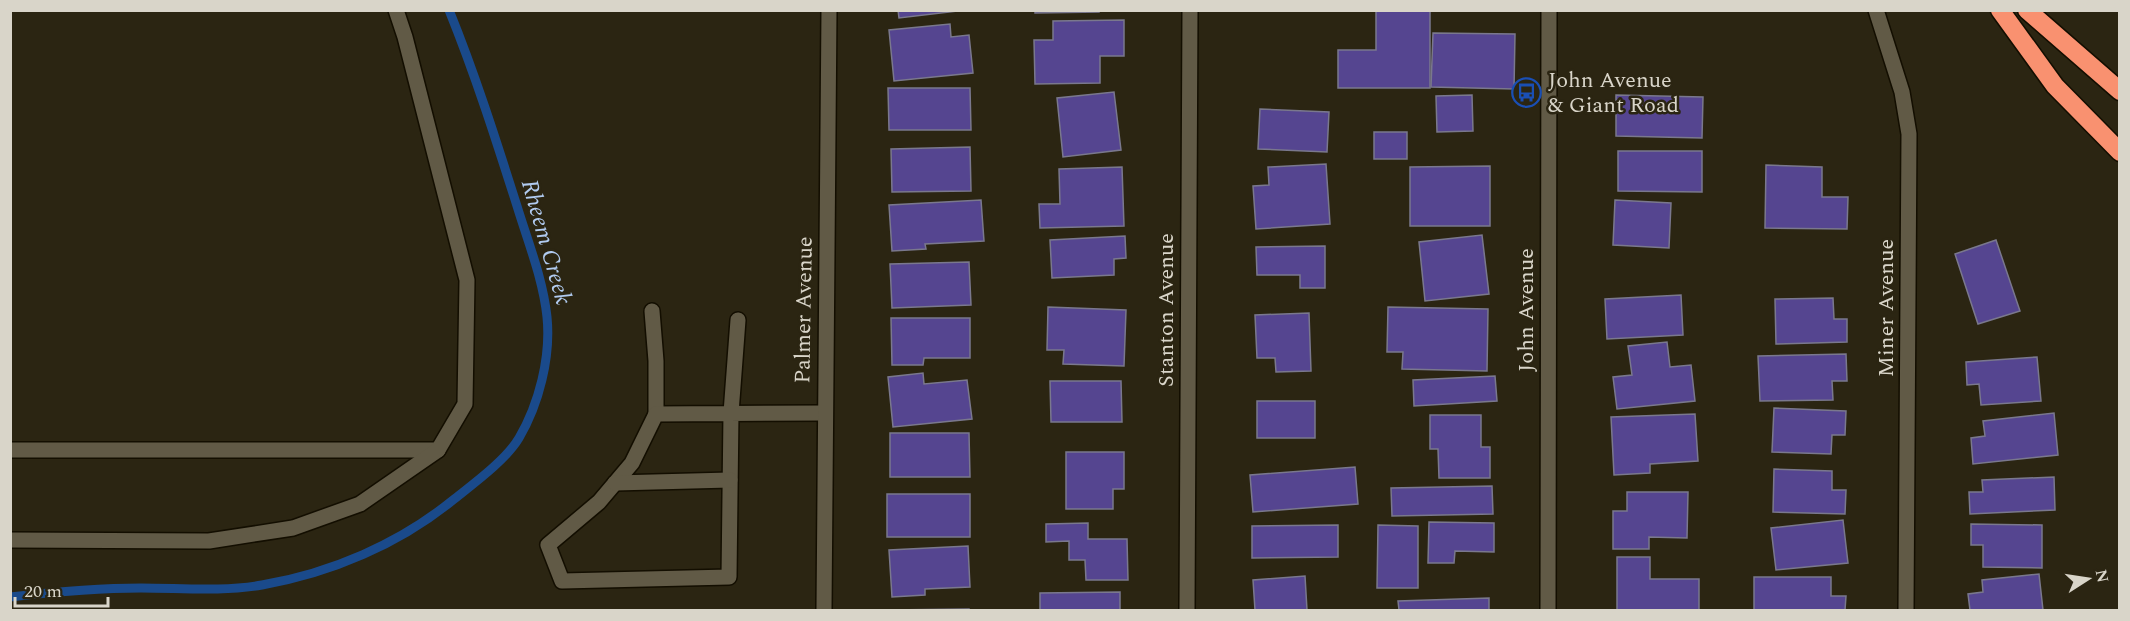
<svg xmlns="http://www.w3.org/2000/svg" width="2130" height="621" viewBox="0 0 2130 621" font-family="Spectral,serif">
<rect width="100%" height="100%" fill="#2b2512"/>
<g fill="none" stroke-linecap="round" stroke-linejoin="round">
<path stroke="#1a4a8b" stroke-width="9" d="M10,597C54,592 98,588 141,588C181,588 222,592 262,585C331,573 399,544 453,500C473,484 506,460 519,438C539,404 551,357 547,317C543,279 528,242 517,206C496,140 475,74 449,10"/>
</g>
<g fill="#554590" stroke="#7a788d" stroke-width="1.5">
<path d="M898,10H966L899,18Z"/>
<path d="M1035,10H1099V12L1035,13Z"/>
<path d="M1376,10H1430V88H1338V50H1376Z"/>
<path d="M1124,20V56H1100V83L1035,84L1034,40H1053V21Z"/>
<path d="M950,24L951,37L969,35L973,73L894,81L889,30Z"/>
<path d="M1433,33L1515,34L1514,89L1431,87Z"/>
<path d="M888,88H970L971,130H889Z"/>
<path d="M1114,92L1121,150L1063,157L1057,98Z"/>
<path d="M1472,95L1473,131L1437,132L1436,96Z"/>
<path d="M1616,95L1703,97L1702,138L1616,136Z"/>
<path d="M1260,109L1329,112L1327,152L1258,149Z"/>
<rect x="1374" y="132" width="33" height="27"/>
<path d="M970,147L971,191L892,192L891,149Z"/>
<path d="M1618,151H1702V192L1618,191Z"/>
<path d="M1326,164L1330,224L1256,229L1253,186L1269,185L1268,167Z"/>
<path d="M1766,165L1822,167V197H1848L1847,229L1765,228Z"/>
<path d="M1490,166V226H1410V167Z"/>
<path d="M1122,167L1124,226L1040,228L1039,204H1060L1059,169Z"/>
<path d="M981,200L984,241L925,244L926,249L892,251L889,205Z"/>
<path d="M1615,200L1671,203L1669,248L1613,245Z"/>
<path d="M1482,235L1489,294L1425,301L1419,242Z"/>
<path d="M1125,236L1126,258L1114,259V275L1052,278L1050,240Z"/>
<path d="M1996,240L2020,311L1978,324L1955,254Z"/>
<path d="M1325,246V288H1300V275H1257L1256,247Z"/>
<path d="M969,262L971,305L892,308L890,264Z"/>
<path d="M1681,295L1683,335L1607,339L1605,299Z"/>
<path d="M1833,298L1834,319H1847V342L1776,344L1775,299Z"/>
<path d="M1048,307L1126,310L1124,366L1063,364L1064,350H1047Z"/>
<path d="M1388,307L1488,309L1487,371L1402,369L1403,352H1387Z"/>
<path d="M1309,313L1311,371L1276,372L1275,358H1257L1255,315Z"/>
<path d="M891,318H970V358H924L923,365H892Z"/>
<path d="M1667,342L1670,367L1691,365L1695,401L1617,409L1613,377L1632,375L1628,346Z"/>
<path d="M1846,354L1847,381H1832L1833,400L1760,401L1758,356Z"/>
<path d="M2037,357L2041,401L1981,405L1979,384L1967,385L1966,362Z"/>
<path d="M923,373L924,384L967,380L972,419L893,427L888,377Z"/>
<path d="M1495,376L1497,401L1414,406L1413,380Z"/>
<path d="M1050,381H1121L1122,422H1051Z"/>
<rect x="1257" y="401" width="58" height="37"/>
<path d="M1774,408L1846,411L1845,435H1832L1831,454L1772,452Z"/>
<path d="M2054,413L2058,455L1973,464L1971,438L1985,436L1983,421Z"/>
<path d="M1695,414L1698,461L1650,464V473L1614,475L1611,417Z"/>
<path d="M1430,415H1481V447H1490V478H1439L1438,449H1430Z"/>
<path d="M890,433H969L970,477H890Z"/>
<path d="M1066,452H1124V489H1113V509H1066Z"/>
<path d="M1355,467L1358,504L1253,512L1250,475Z"/>
<path d="M1774,469L1832,471V490H1846L1845,514L1773,512Z"/>
<path d="M2054,477L2055,510L1970,514L1969,492H1983L1982,480Z"/>
<path d="M1492,486L1493,514L1392,516L1391,488Z"/>
<path d="M1627,492H1688L1687,538L1649,537V549H1613V511H1627Z"/>
<rect x="887" y="494" width="83" height="43"/>
<path d="M1843,520L1848,563L1776,570L1771,528Z"/>
<path d="M1429,522L1494,523V552L1455,551L1454,563H1428Z"/>
<path d="M1088,523V539H1127L1128,580H1086L1085,560H1069V541L1046,542V524Z"/>
<path d="M1971,524L2042,525V568L1983,567V545H1971Z"/>
<path d="M1338,525V557L1252,558V526Z"/>
<path d="M1378,525L1418,526V588H1377Z"/>
<path d="M968,546L970,587L925,589V595L892,597L889,550Z"/>
<path d="M1617,557H1650V579H1699V610H1617Z"/>
<path d="M2039,574L2043,610H1970L1968,594L1983,592L1982,580Z"/>
<path d="M1305,576L1307,610H1255L1253,580Z"/>
<path d="M1754,577H1831V596H1846L1845,610H1754Z"/>
<path d="M1120,592V610H1040V593Z"/>
<path d="M1489,598V610H1399L1398,601Z"/>
<path d="M969,609V610H887Z"/>
</g>
<g fill="none" stroke-linecap="round" stroke-linejoin="round">
<defs>
<g id="minor">
<path d="M1876,10L1902,92L1909,134L1906,610"/>
<path d="M652,311L656,361V414"/>
<path d="M738,320L731,413L729,577L562,581L548,545L599,502L632,463L656,414L825,413"/>
<path d="M10,450H438"/>
<path d="M615,483L730,480"/>
<path d="M10,540L209,541L293,528L360,504L438,450L465,404L467,280L405,37L396,10"/>
<path d="M824,610L829,10"/>
<path d="M1187,610L1190,10"/>
<path d="M1548,610L1549,10"/>
</g>
<g id="highway">
<path d="M2000,10L2055,86L2120,152"/>
<path d="M2027,10L2120,91"/>
</g>
</defs>
<use href="#minor" stroke="#130e00" stroke-width="18"/>
<use href="#highway" stroke="#130e00" stroke-width="21"/>
<use href="#minor" stroke="#615a46" stroke-width="15"/>
<use href="#highway" stroke="#f99170" stroke-width="18"/>
</g>
<defs>
<symbol id="bus-ring" viewBox="-11 -11 22 22"><circle r="9.5" fill="#2b2512" stroke="#1a4fb4" stroke-width="1.5"/><path d="M-5-6H5V4H4V6H2V4H-2V6H-4V4H-5ZM-3.5-4V0h7V-4ZM-3.5 1.2v1.5H-2V1.2ZM2 1.2v1.5H3.5V1.2Z" fill="#1a4fb4"/></symbol>
</defs>
<g fill-rule="evenodd">
<use href="#bus-ring" x="1510" y="76" width="33" height="33"/>
</g>
<g text-anchor="middle" dominant-baseline="central" stroke-width="5" stroke-linejoin="round" paint-order="stroke">
<g font-size="22" fill="#d9d5c9" stroke="#2b2512" text-anchor="start">
<text x="1548" y="80">John Avenue<tspan x="1548" dy="25">&amp; Giant Road</tspan></text>
</g>
<g font-size="22" fill="#d9d5c9" stroke="#2b2512">
<text transform="translate(1886 308) rotate(-90)">Miner Avenue</text>
<text transform="translate(804 310) rotate(-89)">Palmer Avenue</text>
<text transform="translate(1166 310) rotate(-90)">Stanton Avenue</text>
<text transform="translate(1526 310) rotate(-90)">John Avenue</text>
</g>
<g font-size="24" font-style="italic" fill="#b1cbf0" stroke="#2b2512">
<text transform="translate(546 242) rotate(74)">Rheem Creek</text>
</g>
</g>
<rect width="2130" height="621" fill="none" stroke="#d9d5c9" stroke-width="24"/>
<g transform="translate(2088 579) rotate(78)" stroke="#2b2512" stroke-width="4.5" paint-order="stroke">
<path d="M0-4.5L10 22L0 15L-10 22Z" fill="#d9d5c9"/>
<text y="-9" font-size="16" font-weight="bold" text-anchor="middle" fill="#d9d5c9">N</text>
</g>
<path d="M15 597v9h93v-9" fill="none" stroke="#d9d5c9" stroke-width="3"/>
<text x="24" y="597" font-size="18" fill="#d9d5c9" stroke="#2b2512" stroke-width="4.5" paint-order="stroke">20 m</text>
</svg>
